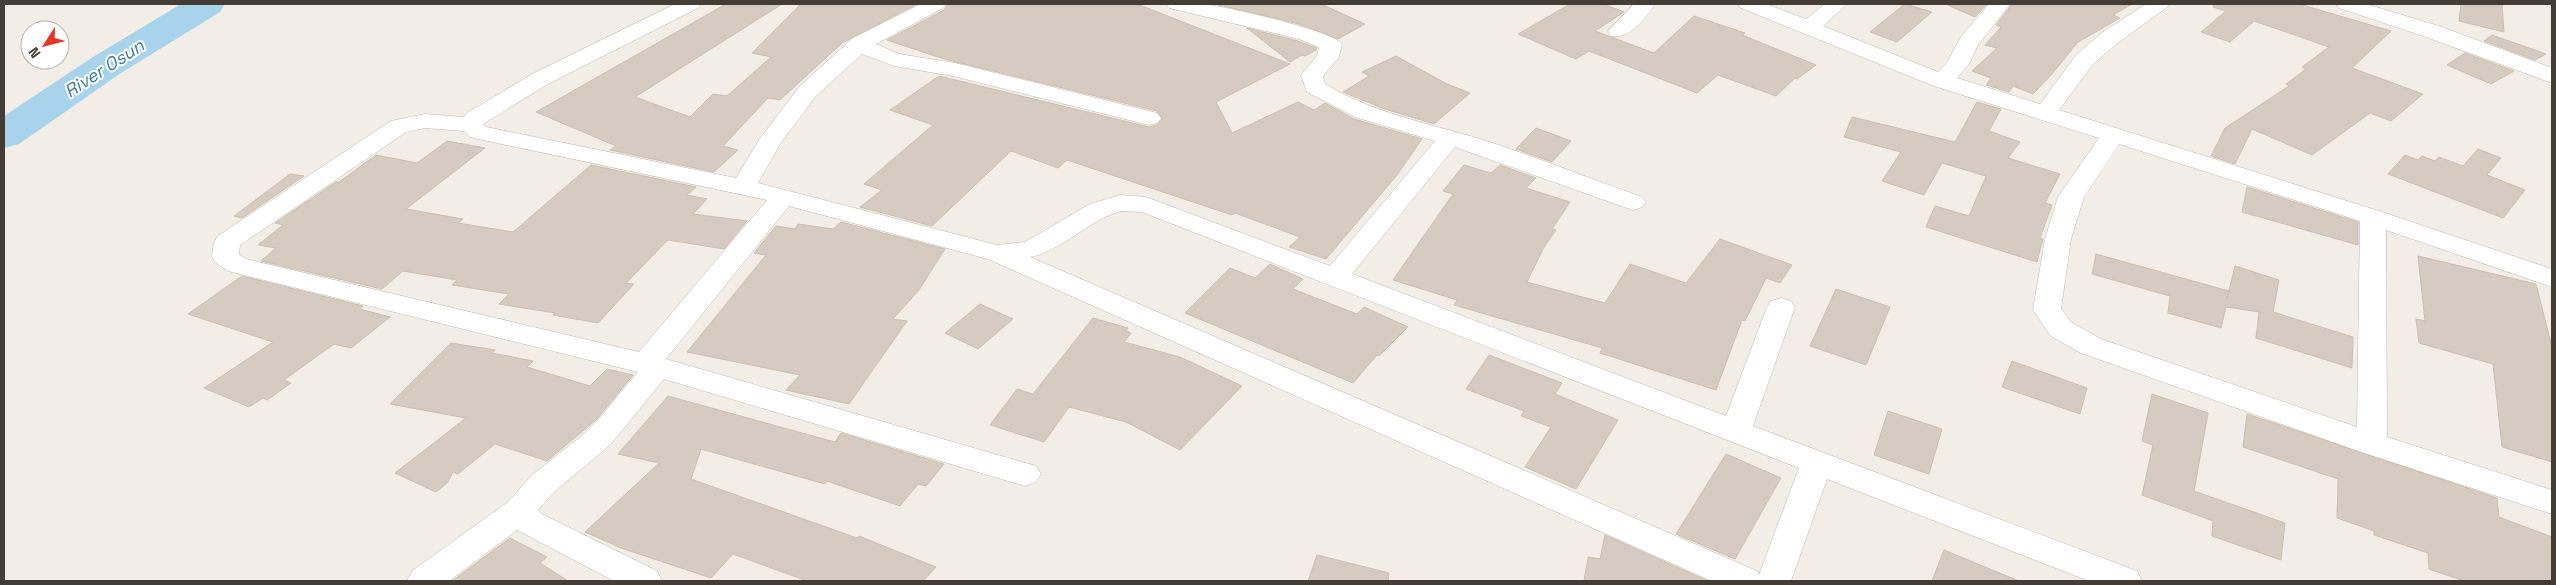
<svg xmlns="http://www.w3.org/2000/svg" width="2556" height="585" viewBox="0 0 2556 585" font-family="'Space Grotesk',sans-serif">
<rect width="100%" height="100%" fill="#f2ede6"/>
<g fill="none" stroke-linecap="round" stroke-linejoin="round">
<path fill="#a7d4ea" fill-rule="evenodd" d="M181,4H225L220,12L121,73L19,144L4,148V116L93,57Z"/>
</g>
<g fill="#d5cbc0" stroke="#ccbfb0">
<path d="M726,4H782L635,97L690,117L713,94L727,96L771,57L752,53L801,4H917L842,43L780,100L768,98L723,146L738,150L714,172L610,150L616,146L536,112Z"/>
<path d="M948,4H1137L1290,64L1216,102L1232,133L1298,102L1314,110L1325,103L1354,119L1422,139L1397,175L1326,259L1289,247L1300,237L1235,213L1232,215L1067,160L1058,168L1011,151L932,226L860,207L882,190L864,184L933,125L890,110L939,76L1149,127L1157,125L1162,119L1157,111L944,59L887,40L944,10Z"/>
<path d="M1215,4H1321L1365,24L1338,39L1299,24Z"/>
<path d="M1570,4H1603L1624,12L1595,31L1654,53L1694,16L1745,33L1742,35L1816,65L1797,79L1795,78L1776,96L1718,75L1697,93L1589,51L1576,59L1518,34Z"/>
<path d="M1905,4L1932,12L1897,42L1870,32Z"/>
<path d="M1945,4H1987L1975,17Z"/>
<path d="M2012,4H2132L2113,15L2120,18L2078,42L2052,74L2033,94L2013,86L2009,92L1986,85L1991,78L1972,71L1997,48L1985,45L2001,27L1996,25Z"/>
<path d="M2214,4H2299L2391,31L2352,68L2423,94L2391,121L2370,113L2312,155L2252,129L2235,164L2211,156L2225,128L2289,86L2286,84L2306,69L2302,67L2329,47L2254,21L2230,42L2201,32L2226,11L2213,7Z"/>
<path d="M2461,4H2502L2504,32L2459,21Z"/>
<path d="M1247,28L1298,41L1317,48L1316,50L1305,56L1302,55L1290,62Z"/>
<path d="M2492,35L2546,54L2535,60L2484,41Z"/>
<path d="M2465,53L2514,71L2491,84L2447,65Z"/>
<path d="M1396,56L1447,84L1470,93L1434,124L1382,108L1343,92L1369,76L1362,72Z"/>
<path d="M1977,102L2001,109L1989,131L2020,142L2008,158L2060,174L2045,203L2052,205L2040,238L2043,239L2037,262L1926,227L1935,206L1969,216L1986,176L1942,163L1924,195L1882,181L1901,152L1844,137L1852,117L1955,142Z"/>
<path d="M1536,128L1571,141L1552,162L1516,149Z"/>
<path d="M447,141L485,148L406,209L463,219L458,223L513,232L591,165L696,187L687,195L707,199L693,214L747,221L724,249L668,240L626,283L634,284L598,323L553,315L555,313L499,304L509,294L452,285L457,280L403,271L382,289L261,261L276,248L258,245L283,225L275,223L336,182H339L376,155L417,163Z"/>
<path d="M2478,149L2501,158L2487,175L2525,190L2503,218L2388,174L2405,155L2418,160L2422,156L2435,161L2439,157L2463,166Z"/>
<path d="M1464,165L1491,173L1500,165L1536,178L1526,188L1570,202L1552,229L1556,230L1544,247L1527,282L1605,303L1630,264L1686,283L1720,239L1792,265L1780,283L1766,278L1745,321L1742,320L1716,390L1600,353L1602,348L1454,305L1457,300L1393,280L1453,194L1443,191Z"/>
<path d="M290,174L304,176L242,218L234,216Z"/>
<path d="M2247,187L2358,222V245L2242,212Z"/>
<path d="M841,222L945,249L919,290L893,319L907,321L849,404L786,390L800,375L687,352L766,255L754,253L776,226L795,229L798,224L833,229Z"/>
<path d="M2096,254L2229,291L2227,299L2235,266L2279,280L2273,312L2353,337L2352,368L2256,338L2259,312L2226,307L2221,328L2168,313L2170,296L2092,274Z"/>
<path d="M2418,256L2536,284L2552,347V462L2502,447L2493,364L2419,343L2416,319L2425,321Z"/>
<path d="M1270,264L1303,279L1293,289L1357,314L1364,307L1408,327L1379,356L1377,355L1353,383L1185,313L1230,268L1255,278Z"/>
<path d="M242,276L363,306L360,309L390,317L351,348L334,344L284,380L291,383L267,400L263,398L249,407L204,388L273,342L188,314Z"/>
<path d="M1836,289L1890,307L1866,365L1810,346Z"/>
<path d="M980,304L1013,319L978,349L945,333Z"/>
<path d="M1093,318L1128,328L1126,331L1131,333L1124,342L1180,357L1242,386L1180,450L1126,422L1069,407L1044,442L990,425L1017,389L1033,394Z"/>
<path d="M451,343L495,350L492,353L533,361L527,367L590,386L607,369L633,375L597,419L547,461L495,444L458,474L453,472L448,482L436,492L395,473L466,418L390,404Z"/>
<path d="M1489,355L1562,383L1555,394L1618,420L1576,489L1525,467L1551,427L1521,416L1524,411L1466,389Z"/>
<path d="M2012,361L2087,388L2080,414L2002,387Z"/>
<path d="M2152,394L2208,413L2194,491L2285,523L2281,560L2212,536L2213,521L2142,495L2153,445L2142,441Z"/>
<path d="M668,396L835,442L841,433L944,464L926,486L918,484L900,506L827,481L825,484L701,449L691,479L857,538L859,536L936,567L923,581H807L733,554L711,578L621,548L585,532L659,463L618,454Z"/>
<path d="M1888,411L1942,429L1929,474L1874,455Z"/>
<path d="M2247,414L2497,498L2499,517L2552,537V581H2464L2429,569L2428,553L2374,535V531L2337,518L2338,479L2243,447Z"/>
<path d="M1726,454L1781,478L1735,559L1676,534Z"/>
<path d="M1605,535L1708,581H1584L1588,557L1600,559Z"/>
<path d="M510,538L547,557L540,563L568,581H452Z"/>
<path d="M1944,550L2019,581H1932Z"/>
<path d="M1317,555L1389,573L1388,581H1308Z"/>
</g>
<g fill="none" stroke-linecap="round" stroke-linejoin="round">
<defs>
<g id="minor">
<path d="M675,4H701L698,8L548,84L483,124L486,127L736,178L761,137L800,86L853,38L921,4H946L943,8L876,44L899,54L955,63L1157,113L1161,118L1157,123L1149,125L953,76L894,66L862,54L816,96L780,144L758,183L997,245L1025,242L1090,204L1120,195L1146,197L1330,266L1435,141L1355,117L1307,92L1301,75L1317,56L1319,47L1299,39L1169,8L1166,4C1177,3 1189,3 1201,4C1221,5 1333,31 1342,44L1339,57L1323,76L1325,84C1373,113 1427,123 1480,139C1534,156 1588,178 1642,197L1646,202L1642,207L1633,210L1624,207L1455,147L1352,274L1726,416L1767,307L1771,301L1781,298L1791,301L1795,307L1753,426L2137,571L2142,581H2089L1827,479L1791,581H1712L988,259L789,206L666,359L1036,466L1041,474L1036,482L1025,486L664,379L610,445L554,492L538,510L542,514L657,571L662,581H614L517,530L449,581H407L412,571L508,502L532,475L579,438L598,420L638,372L228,271L216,263L212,257L214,242L218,236L391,121L425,114L464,117L467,113L532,74ZM425,128L464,131L470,137L478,139L767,200L639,352L246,259L239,254L240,245L406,132ZM1121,211L1142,212L1799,468L1759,575L1757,571L1030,257C1064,250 1088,220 1121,211Z"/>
<path d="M1634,4H1655C1646,18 1629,40 1611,36L1608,31Z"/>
<path d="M1738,4H1766L1806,19L1825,4H1847L1823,26L1938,72L1948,61L1960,38L1989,4H2010L1978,45L1969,64L1957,78L2040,104L2077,54L2103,32L2146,4H2169L2166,8L2119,42L2093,64L2059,110L2382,212L2552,269V287L2386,230L2387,437L2552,490V514L2361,452L2081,353L2051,336L2033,310L2045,239L2058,197L2099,138L1934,86L1741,8ZM2119,144L2360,221L2357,427L2101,339L2071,322L2061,309L2071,239L2084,197Z"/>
<path d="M2336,4H2366L2439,26L2552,68V83L2423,36L2339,8Z"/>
</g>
</defs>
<use href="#minor" stroke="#bfb7ad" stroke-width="1"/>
<use href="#minor" fill="#fff" fill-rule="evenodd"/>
</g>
<g text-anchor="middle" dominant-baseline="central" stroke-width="4" stroke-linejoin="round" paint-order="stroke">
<g font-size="18" font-style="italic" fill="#367aa0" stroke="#fff">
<text transform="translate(104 68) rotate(-33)">River Osun</text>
</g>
</g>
<rect width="2556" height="585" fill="none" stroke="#443d36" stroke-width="10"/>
<g transform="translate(45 45) rotate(234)"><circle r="24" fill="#ffffff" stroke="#b4b1af"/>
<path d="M0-4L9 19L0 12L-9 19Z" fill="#e83527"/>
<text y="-8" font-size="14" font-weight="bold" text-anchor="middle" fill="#443d36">N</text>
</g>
</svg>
